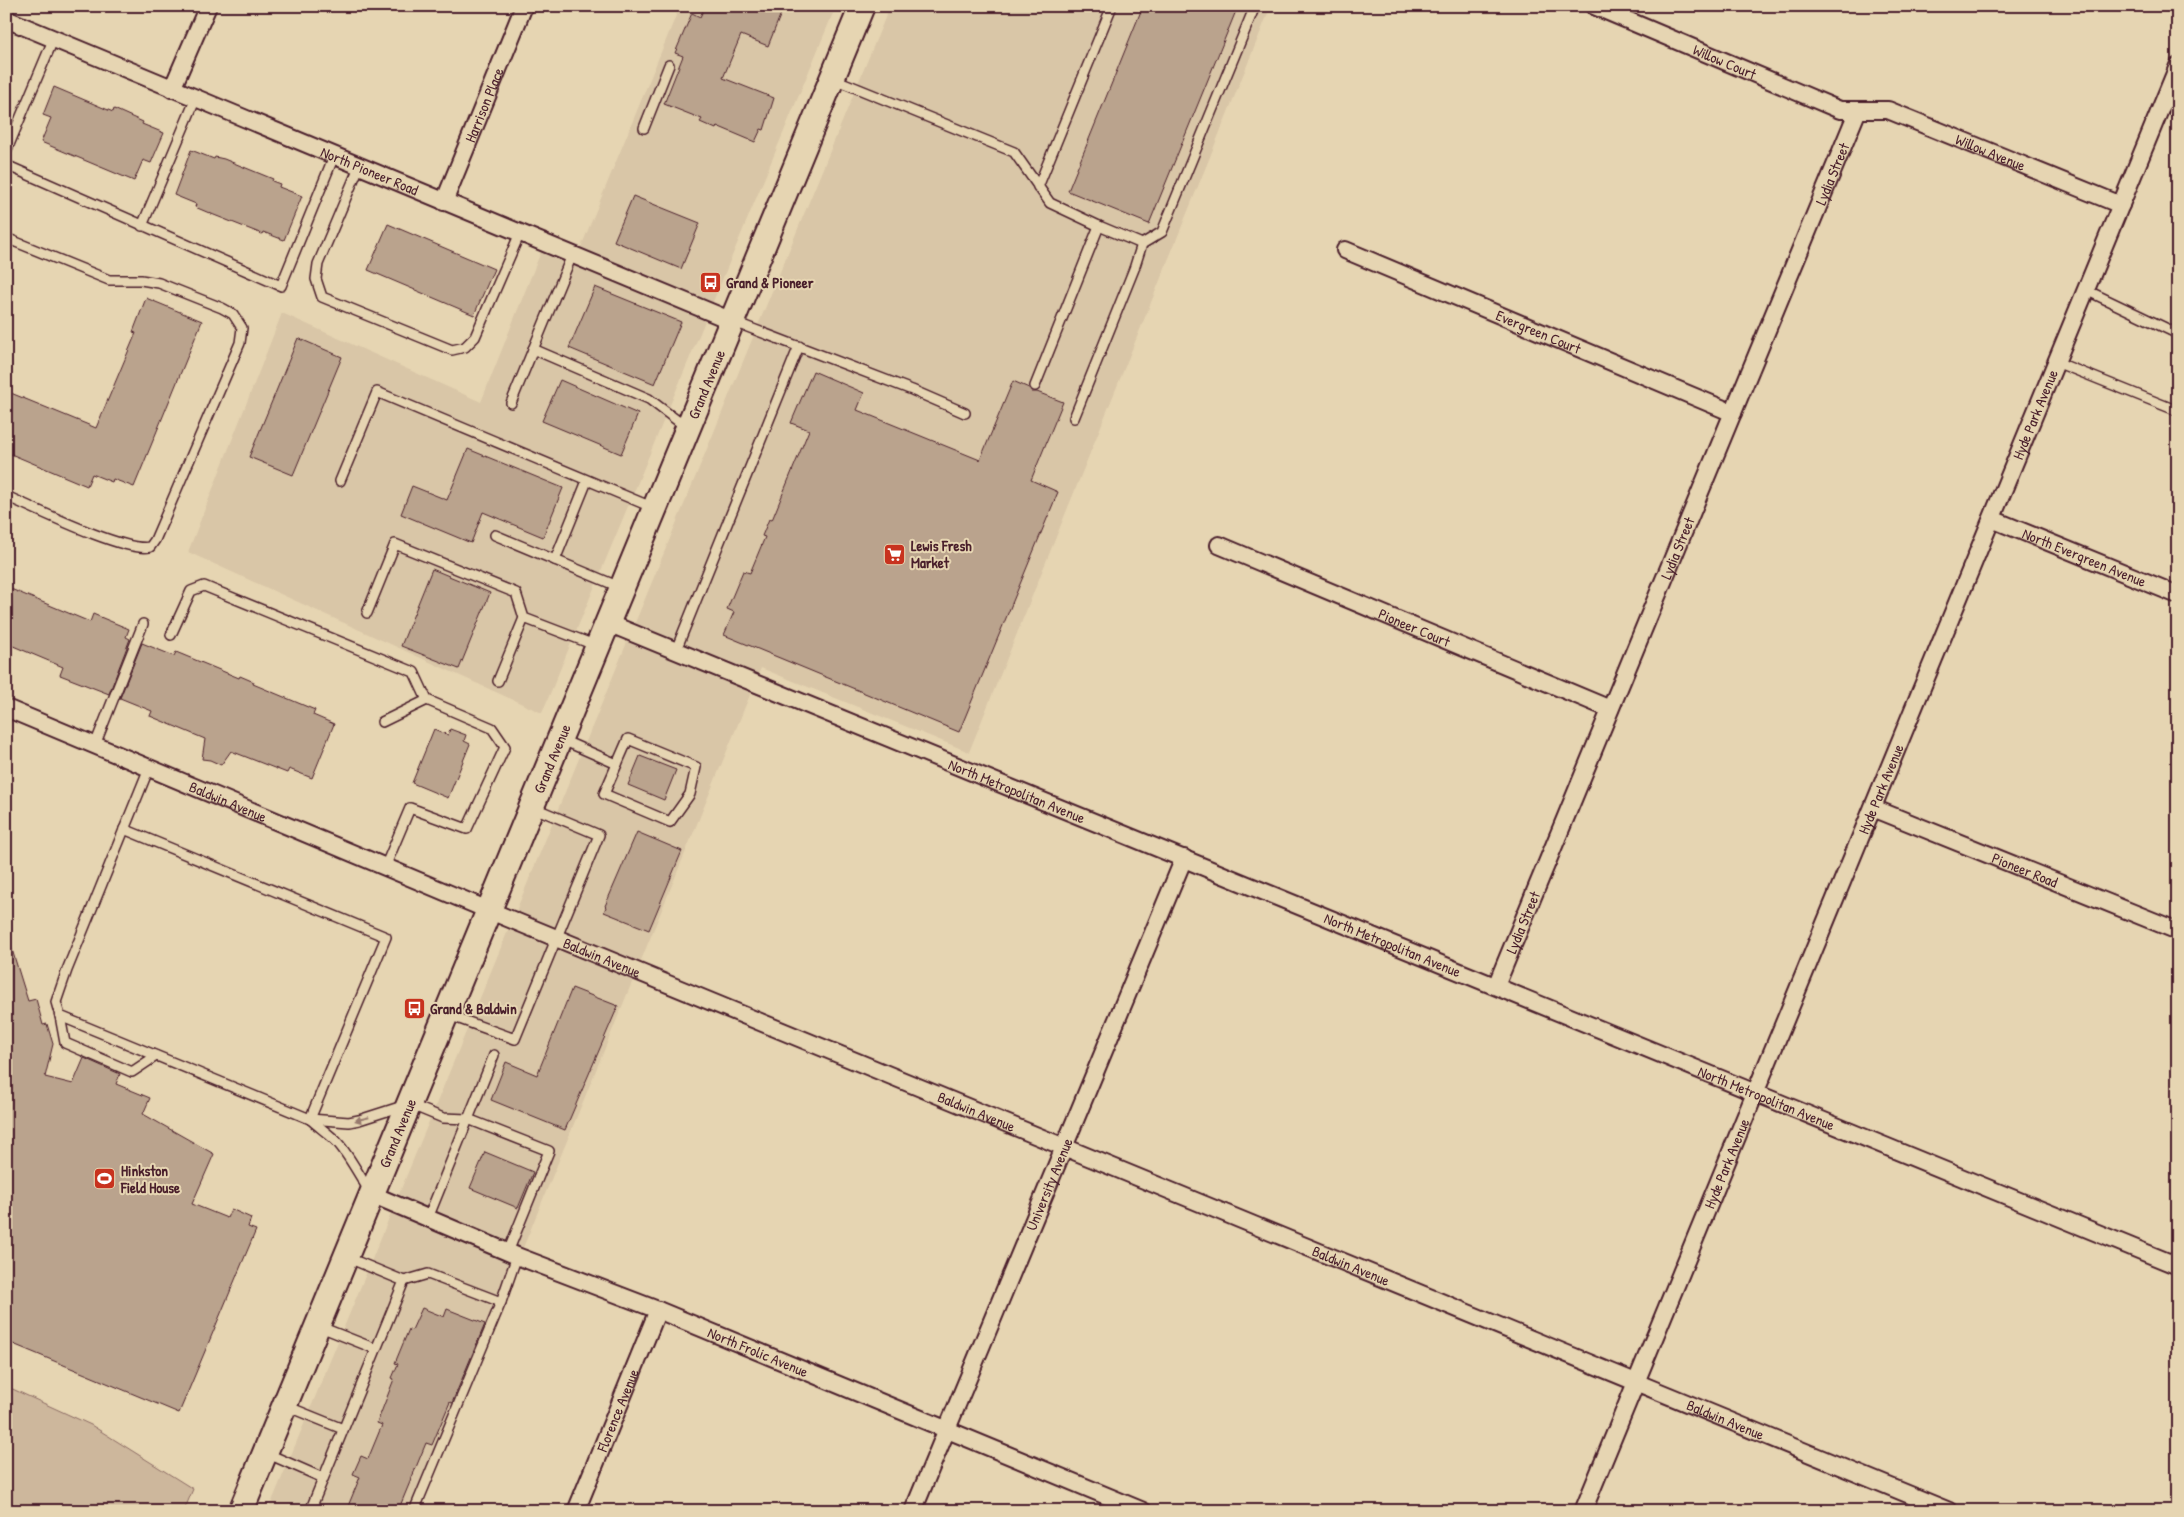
<svg xmlns="http://www.w3.org/2000/svg" width="2184" height="1517" viewBox="0 0 2184 1517" font-family="'Patrick Hand',sans-serif">
<rect width="100%" height="100%" fill="#e6d5b2"/>
<filter id="ink" filterUnits="userSpaceOnUse"><feTurbulence type="fractalNoise" baseFrequency=".02" numOctaves="2"/><feDisplacementMap in="SourceGraphic" scale="10" xChannelSelector="R" yChannelSelector="G"/><feConvolveMatrix kernelMatrix="1 2 1 2 8 2 1 2 1" color-interpolation-filters="sRGB"/></filter>
<g filter="url(#ink)">
<g fill="#d9c6a7">
<path d="M680,6H836L542,713L188,552L282,313L481,402L548,234L581,247Z"/>
<path d="M890,6H1271L969,752L761,668L415,1511H268Z"/>
</g>
<path fill="#cdb79c" stroke="#8c6b64" d="M6,1386L91,1425L193,1489L184,1511H6Z"/>
<g fill="#baa38d" stroke="#4a1f2b">
<path d="M705,6H784L768,46L741,35L723,78L774,98L764,130L761,129L755,142L717,126L716,129L700,122L702,119L664,104L683,56L675,53L692,13L700,17Z"/>
<path d="M1143,6H1238L1149,224L1068,191Z"/>
<path d="M54,87L113,112L114,109L143,122L142,124L164,133L151,163L143,160L134,181L41,142L51,118L43,115Z"/>
<path d="M191,150L214,159L215,157L224,159L273,179L272,181L280,184L279,187L302,196L284,240L263,232L262,234L214,215L195,207L196,204L174,195Z"/>
<path d="M633,196L700,223L681,269L614,241Z"/>
<path d="M388,224L494,269L474,315L368,270Z"/>
<path d="M595,287L681,322L655,384L569,348Z"/>
<path d="M146,298L202,321L134,487L113,479L112,482L92,474L87,486L6,452V391L96,428L136,333L133,332Z"/>
<path d="M298,338L342,357L293,475L249,457Z"/>
<path d="M813,371L864,393L857,410L980,460L1013,381L1029,388L1032,392H1037L1063,402L1031,480L1058,492L959,732L724,635L734,612L727,609L743,571L750,573L765,537L762,536L769,519L772,520L809,430L791,423Z"/>
<path d="M560,380L638,414L621,454L542,421Z"/>
<path d="M468,449L563,488L543,537L483,512L471,543L401,514L412,486L447,500Z"/>
<path d="M432,569L490,593L459,669L401,646Z"/>
<path d="M6,587L90,622L93,614L129,629L126,637L130,639L109,694L60,675L63,667L6,643Z"/>
<path d="M142,643L174,656L176,652L239,678L240,676L254,682L253,684L315,710L313,715L334,724L312,778L289,769L287,773L231,751L221,765L210,760L202,759L205,739L150,716L152,711L120,698Z"/>
<path d="M434,729L448,735L450,729L466,735L464,741L470,744L448,798L412,783Z"/>
<path d="M640,756L676,770L664,800L628,785Z"/>
<path d="M637,832L682,851L649,930L604,912L606,907L605,906Z"/>
<path d="M10,943L28,1001L36,999L43,1025L47,1024L53,1044L45,1077L73,1084L84,1058L120,1074L116,1084L150,1098L143,1114L214,1154L192,1204L227,1218L231,1209L251,1218L248,1227L256,1230L179,1413L6,1341V944Z"/>
<path d="M572,988L618,1006L565,1130L491,1100L506,1062L537,1075Z"/>
<path d="M485,1152L533,1172L518,1208L470,1188Z"/>
<path d="M422,1308L444,1317L447,1309L485,1324L452,1403L450,1402L432,1445L426,1443L398,1511H346L360,1477L353,1474L361,1456L368,1459L382,1425L377,1423L394,1379L392,1378L398,1364L395,1363L409,1329L412,1330Z"/>
</g>
<g fill="none" stroke-linecap="round" stroke-linejoin="round">
<defs>
<g id="service">
<path d="M834,79L1014,152L1050,203L1099,226L1035,386"/>
<path d="M644,128L669,65"/>
<path d="M6,152L53,40"/>
<path d="M6,165L281,286L334,156"/>
<path d="M359,167L318,264L316,279L322,297L452,350L465,347L475,337L520,233"/>
<path d="M1038,187L1112,6"/>
<path d="M142,226L196,98"/>
<path d="M1099,226L1142,244L1162,232L1255,6"/>
<path d="M6,238L109,280H141L159,283L222,308L233,314L242,328L240,343L155,540L150,547C125,553 34,508 6,496"/>
<path d="M2086,290L2178,334"/>
<path d="M732,321L912,390L965,413"/>
<path d="M533,349L649,399L687,428"/>
<path d="M2056,362L2178,411"/>
<path d="M511,403L572,255"/>
<path d="M1074,418L1134,269L1142,244"/>
<path d="M340,481L377,392L654,508"/>
<path d="M495,535L622,588"/>
<path d="M555,560L587,481"/>
<path d="M367,613L395,544L516,593L524,618L597,646"/>
<path d="M171,635L191,591L204,586L414,672L427,700L492,728L505,747L467,829L410,808L385,867"/>
<path d="M676,650L799,346"/>
<path d="M498,681L524,618"/>
<path d="M382,722L427,700"/>
<path d="M560,739L617,764"/>
<path d="M628,739L696,767L690,794L670,822L604,794Z"/>
<path d="M95,745L143,624"/>
<path d="M149,768L67,970L56,1002L60,1016L310,1119C319,1127 329,1134 337,1142C349,1155 360,1177 370,1192"/>
<path d="M124,829L386,937L310,1119"/>
<path d="M446,1014L515,1039L599,835L532,807"/>
<path d="M60,1016L65,1043L132,1072L156,1056"/>
<path d="M310,1119L349,1122L359,1120L409,1104L443,1118L468,1119L549,1151L508,1252"/>
<path d="M428,1218L494,1055"/>
<path d="M404,1281L428,1274L501,1302"/>
<path d="M318,1326L376,1349"/>
<path d="M286,1406L343,1429"/>
<path d="M266,1453L323,1478"/>
<path d="M310,1511L404,1281L346,1257"/>
<path d="M414,1511L501,1302L517,1256"/>
</g>
<g id="minor">
<path id="s1" d="M1594,6L1840,110H1888L2121,205"/>
<path id="s2" d="M6,19L732,321"/>
<path d="M172,89L208,6"/>
<path id="s3" d="M444,202L524,6"/>
<path id="s4" d="M1345,250L1733,413"/>
<path id="s5" d="M1992,519L2178,595"/>
<path id="s6" d="M1219,545L1610,709"/>
<path id="s7" d="M608,623L2178,1266"/>
<path id="s8" d="M6,708L488,910L1949,1511"/>
<path id="s9" d="M1873,808L2178,931"/>
<path id="s10" d="M1496,986L1858,110"/>
<path id="s11" d="M371,1194L517,1256L658,1310L1143,1511"/>
<path id="s12" d="M576,1511L658,1310"/>
<path id="s13" d="M913,1511L1184,858"/>
<path id="s14" d="M1583,1511L2178,66"/>
</g>
<g id="secondary">
<path id="s15" d="M241,1511L862,6"/>
</g>
</defs>
<use href="#service" stroke="#4a1f2b" stroke-width="12"/>
<use href="#minor" stroke="#4a1f2b" stroke-width="20"/>
<use href="#secondary" stroke="#4a1f2b" stroke-width="28"/>
<use href="#service" stroke="#e6d5b2" stroke-width="9"/>
<use href="#minor" stroke="#e6d5b2" stroke-width="16"/>
<use href="#secondary" stroke="#e6d5b2" stroke-width="24"/>
</g>
<defs><path id="oneway-solid" d="M-6-.8H1V-3.2L6.5 0L1 3.2V.8H-6Z" transform="scale(1.25)"/></defs>
<use fill="#987a6e" href="#oneway-solid" transform="translate(362 1119) rotate(166)"/>
</g>
<defs>
<symbol id="bus-square" viewBox="-11 -11 22 22"><rect x="-9" y="-9" width="18" height="18" rx="4" fill="#c8321e" stroke="#e6d5b2"/><path d="M-5-6H5V4H4V6H2V4H-2V6H-4V4H-5ZM-3.5-4V0h7V-4ZM-3.5 1.2v1.5H-2V1.2ZM2 1.2v1.5H3.5V1.2Z" fill="#fff"/></symbol>
<symbol id="supermarket-square" viewBox="-11 -11 22 22"><rect x="-9" y="-9" width="18" height="18" rx="4" fill="#c8321e" stroke="#e6d5b2"/><path d="M-6-5.5h2.5l.6 2H6L4.5 2H-2.5L-4.4-4H-6ZM-1.5 3.2a1.3 1.3 0 1 0 .1 0ZM3 3.2a1.3 1.3 0 1 0 .1 0Z" fill="#fff"/></symbol>
<symbol id="stadium-square" viewBox="-11 -11 22 22"><rect x="-9" y="-9" width="18" height="18" rx="4" fill="#c8321e" stroke="#e6d5b2"/><path d="M0-5a6.5 5 0 1 0 0 10a6.5 5 0 1 0 0-10ZM-3.5-1.8h7v3.6h-7Z" fill="#fff"/></symbol>
</defs>
<g fill-rule="evenodd">
<use href="#bus-square" x="698" y="270" width="25" height="25"/>
<use href="#supermarket-square" x="882" y="542" width="25" height="25"/>
<use href="#bus-square" x="402" y="996" width="25" height="25"/>
<use href="#stadium-square" x="92" y="1166" width="25" height="25"/>
</g>
<g text-anchor="middle" dominant-baseline="central" stroke-width="4" stroke-linejoin="round" paint-order="stroke">
<g font-size="15" fill="#4a1f2b" stroke="#e6d5b2">
<text stroke="none"><textPath href="#s1" startOffset="142">Willow Court</textPath></text>
<text stroke="none"><textPath href="#s3" startOffset="105">Harrison Place</textPath></text>
<text stroke="none"><textPath href="#s1" startOffset="426">Willow Avenue</textPath></text>
<text stroke="none"><textPath href="#s2" startOffset="394">North Pioneer Road</textPath></text>
<text stroke="none"><textPath href="#s10" startOffset="879">Lydia Street</textPath></text>
<text stroke="none"><textPath href="#s4" startOffset="210">Evergreen Court</textPath></text>
<text stroke="none"><textPath href="#s15" startOffset="1219">Grand Avenue</textPath></text>
<text stroke="none"><textPath href="#s14" startOffset="1186">Hyde Park Avenue</textPath></text>
<text stroke="none"><textPath href="#s10" startOffset="474">Lydia Street</textPath></text>
<text stroke="none"><textPath href="#s5" startOffset="100">North Evergreen Avenue</textPath></text>
<text stroke="none"><textPath href="#s6" startOffset="212">Pioneer Court</textPath></text>
<text stroke="none"><textPath href="#s15" startOffset="814">Grand Avenue</textPath></text>
<text stroke="none"><textPath href="#s14" startOffset="781">Hyde Park Avenue</textPath></text>
<text stroke="none"><textPath href="#s7" startOffset="442">North Metropolitan Avenue</textPath></text>
<text stroke="none"><textPath href="#s8" startOffset="241">Baldwin Avenue</textPath></text>
<text stroke="none"><textPath href="#s9" startOffset="164">Pioneer Road</textPath></text>
<text stroke="none"><textPath href="#s10" startOffset="69">Lydia Street</textPath></text>
<text stroke="none"><textPath href="#s7" startOffset="848">North Metropolitan Avenue</textPath></text>
<text stroke="none"><textPath href="#s8" startOffset="646">Baldwin Avenue</textPath></text>
<text stroke="none"><textPath href="#s7" startOffset="1252">North Metropolitan Avenue</textPath></text>
<text stroke="none"><textPath href="#s8" startOffset="1051">Baldwin Avenue</textPath></text>
<text stroke="none"><textPath href="#s15" startOffset="409">Grand Avenue</textPath></text>
<text stroke="none"><textPath href="#s14" startOffset="376">Hyde Park Avenue</textPath></text>
<text stroke="none"><textPath href="#s13" startOffset="354">University Avenue</textPath></text>
<text stroke="none"><textPath href="#s8" startOffset="1456">Baldwin Avenue</textPath></text>
<text stroke="none"><textPath href="#s11" startOffset="418">North Frolic Avenue</textPath></text>
<text stroke="none"><textPath href="#s12" startOffset="109">Florence Avenue</textPath></text>
<text stroke="none"><textPath href="#s8" startOffset="1861">Baldwin Avenue</textPath></text>
</g>
<g font-size="15" font-weight="bold" fill="#4a1f2b" stroke="#e6d5b2" text-anchor="start">
<text x="726" y="282">Grand &amp; Pioneer</text>
<text x="911" y="545">Lewis Fresh<tspan x="911" dy="17">Market</tspan></text>
<text x="430" y="1008">Grand &amp; Baldwin</text>
<text x="121" y="1170">Hinkston<tspan x="121" dy="17">Field House</tspan></text>
</g>
</g>
<rect width="2184" height="1517" fill="none" stroke="#e6d5b2" stroke-width="25"/>
<rect x="12" y="12" width="2159" height="1492" fill="none" stroke="#4a1f2b" stroke-width="2" filter="url(#ink)"/>
</svg>
